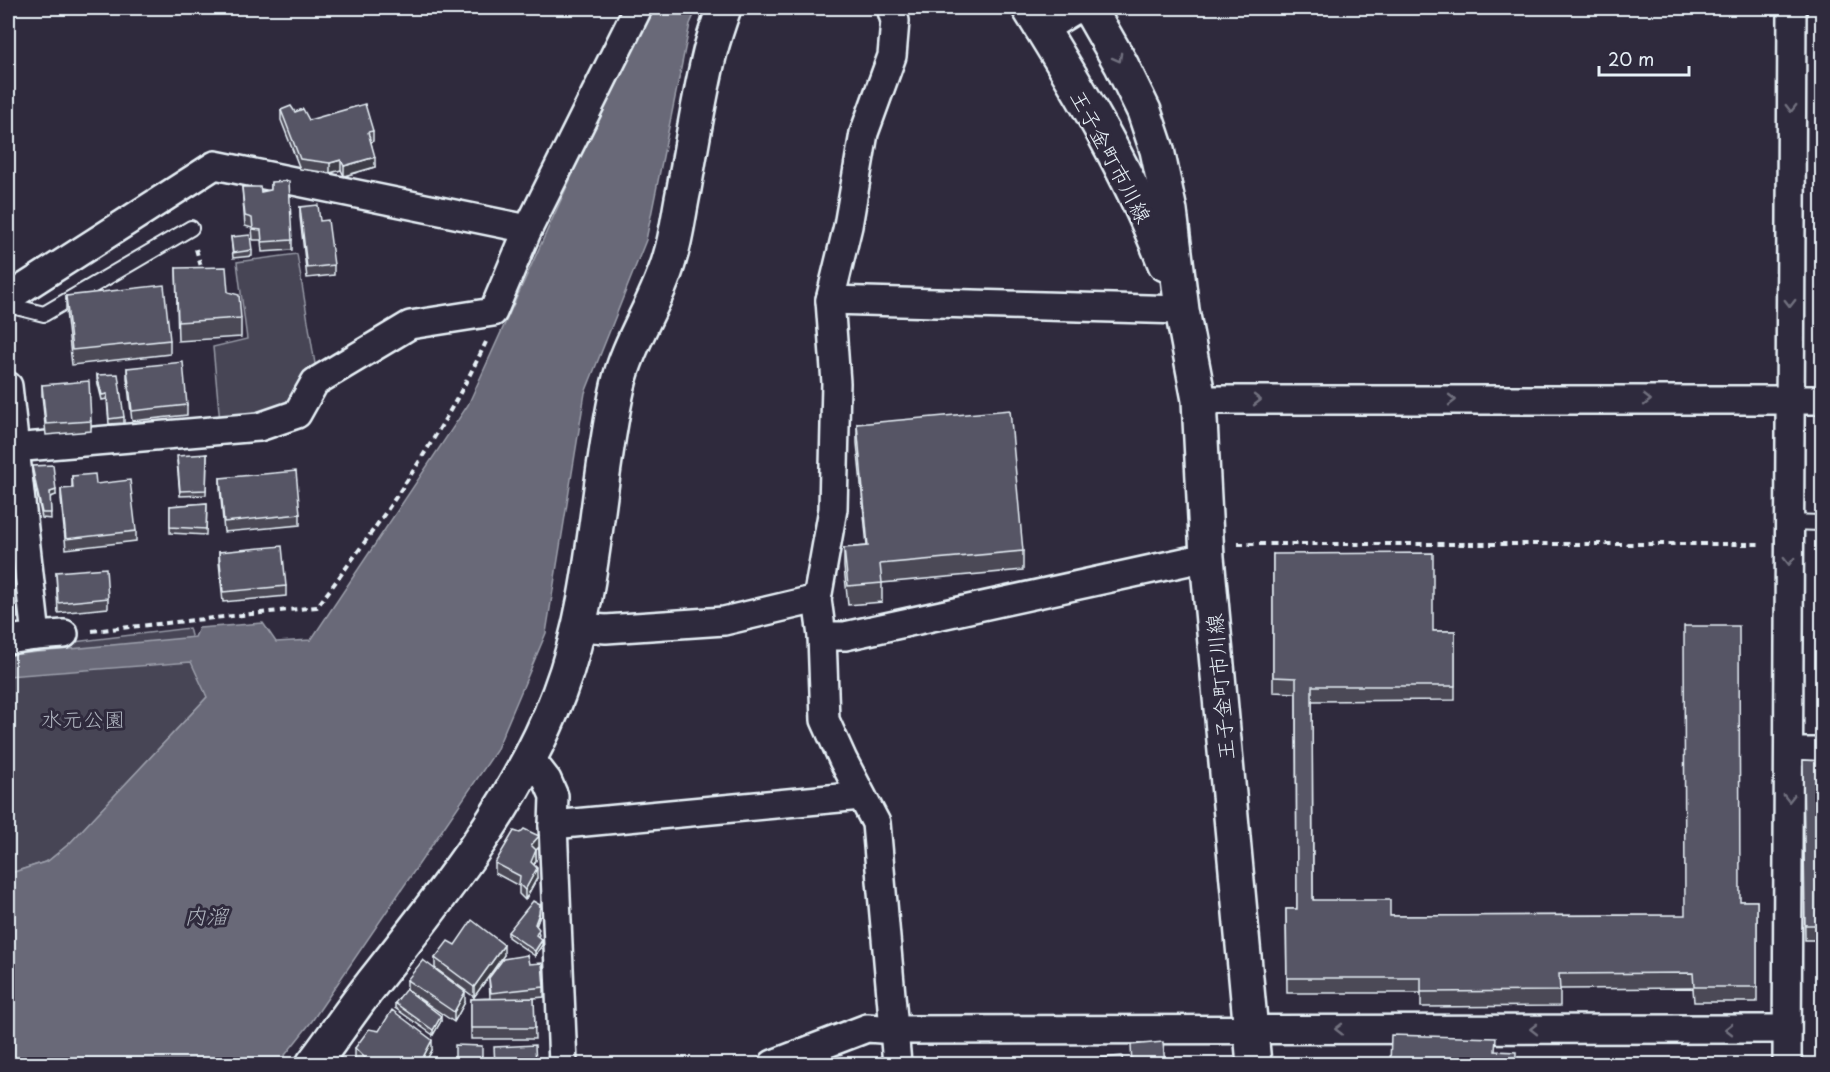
<svg xmlns="http://www.w3.org/2000/svg" width="1830" height="1072" viewBox="0 0 1830 1072" font-family="'Playpen Sans','Klee One',sans-serif">
<rect width="100%" height="100%" fill="#2f2a3d"/>
<filter id="ink" filterUnits="userSpaceOnUse"><feTurbulence type="fractalNoise" baseFrequency=".0167" numOctaves="2"/><feDisplacementMap in="SourceGraphic" scale="12" xChannelSelector="R" yChannelSelector="G"/><feConvolveMatrix kernelMatrix="1 2 1 2 8 2 1 2 1" color-interpolation-filters="sRGB"/></filter>
<g filter="url(#ink)">
<g fill="#464455" stroke="#979aa6" stroke-width="1.5">
<path d="M297,254L316,370L295,403L259,419L220,422L213,347L247,339L237,262Z"/>
<path d="M189,628L207,697L70,843L48,861L8,874V650Z"/>
</g>
<path fill="#696978" stroke="#9c9fab" stroke-width="1.5" d="M653,8H697L690,24L646,240L585,393L546,633L496,751L312,1021L278,1064H8V874L48,861L70,843L207,697L191,662L8,676V655L195,637L199,628L263,623L276,642L311,640L468,405L599,116Z"/>
<g fill="none" stroke-linecap="round" stroke-linejoin="round">
<defs>
<g id="service">
<path d="M8,305L44,314L191,228"/>
<path d="M1789,522L1822,523"/>
</g>
<g id="minor">
<path d="M891,8L895,21L892,56L864,133L848,226L830,300L836,383L833,509L817,599L822,636L825,720L843,760L876,823L897,1064"/>
<path d="M8,298L215,165L528,229"/>
<path d="M830,300L1182,310"/>
<path d="M8,386L36,636L8,640"/>
<path d="M1199,400H1822"/>
<path d="M13,448L259,427L297,414L315,382L410,325L493,312L528,229L638,8"/>
<path d="M579,627L606,629L724,621L817,599"/>
<path d="M36,636L64,634"/>
<path d="M822,636H845L1207,557"/>
<path d="M1789,752H1822"/>
<path d="M530,758L547,780L554,796L553,825L563,1064"/>
<path d="M553,825L861,796"/>
<path d="M773,1064L867,1028L895,1030L1787,1029"/>
<path d="M1787,1064L1792,8"/>
</g>
<g id="tertiary">
<path d="M1041,27L1072,8"/>
<path d="M313,1064C333,1038 351,1010 371,985C442,895 519,800 559,693C597,592 595,489 618,386C628,342 658,301 670,257C677,235 679,211 684,189C692,143 699,97 710,52C714,37 719,22 724,8"/>
</g>
<g id="primary">
<path d="M1029,8C1080,90 1130,173 1165,264"/>
<path d="M1089,8L1121,64L1144,111L1157,150L1170,211L1182,310L1199,400L1207,557L1254,1064"/>
</g>
</defs>
<use href="#service" stroke="#e8f1f8" stroke-width="18"/>
<use href="#minor" stroke="#e8f1f8" stroke-width="32"/>
<use href="#tertiary" stroke="#e8f1f8" stroke-width="38"/>
<use href="#primary" stroke="#e8f1f8" stroke-width="38"/>
<g stroke="#e8f1f8" stroke-width="4" stroke-dasharray="6 4.5" stroke-linecap="butt">
<path d="M196,249L202,270"/>
<path d="M1238,544H1762"/>
<path d="M92,631L317,607C380,523 441,437 486,342"/>
</g>
<use href="#service" stroke="#2f2a3d" stroke-width="14"/>
<use href="#minor" stroke="#2f2a3d" stroke-width="27"/>
<use href="#tertiary" stroke="#2f2a3d" stroke-width="33"/>
<use href="#primary" stroke="#2f2a3d" stroke-width="33"/>
</g>
<g fill="#4b4957" stroke="#e8f1f8" stroke-width="1.5">
<path d="M281,110L295,112L309,120L373,131V141L371,142L375,167L344,176L341,170L330,173L300,169L281,120Z"/>
<path d="M271,182L292,240V250L262,252L261,240H253L252,228L245,226L242,187L261,192L271,190Z"/>
<path d="M300,207L320,221L334,265V275L307,278L300,217Z"/>
<path d="M231,237L252,250V256L233,258Z"/>
<path d="M176,268L228,292L241,318V337L178,341Z"/>
<path d="M66,296L170,340V354L72,365L66,311Z"/>
<path d="M127,368L187,405V415L132,421L127,378Z"/>
<path d="M97,375L124,417V423L109,424L107,399L102,400L97,380Z"/>
<path d="M42,385L91,421V431L46,435L42,395Z"/>
<path d="M857,424L1023,551V570L882,583V602L848,605L844,567V548L867,546L857,443Z"/>
<path d="M207,454L206,495L180,496L177,461Z"/>
<path d="M32,466L56,495L50,497L51,519L42,518L32,471Z"/>
<path d="M72,476L96,484L136,531V541L66,549L61,499V489L72,488Z"/>
<path d="M220,478L300,514V525L224,532L220,488Z"/>
<path d="M207,503L206,535L170,533V506Z"/>
<path d="M8,537L17,603V618L8,619Z"/>
<path d="M219,552L286,586V596L223,602L219,562Z"/>
<path d="M1273,554L1433,631H1455V700L1312,701L1313,900L1390,916L1685,915L1740,901H1757V1002H1694L1693,988L1560,989V1006L1421,1007V993H1287L1286,909H1297L1296,693L1273,692Z"/>
<path d="M56,572L108,598V608L58,613Z"/>
<path d="M1803,760L1822,761V940H1805Z"/>
<path d="M539,847L536,850V860L534,865L537,878L525,900L519,894V886L495,873V863Z"/>
<path d="M540,905L539,918L536,926L539,935L538,937L542,945L535,956L508,937V932Z"/>
<path d="M455,945L504,955L474,997L435,968V958Z"/>
<path d="M489,978L544,987V997L534,998L535,1039H471V999L490,998Z"/>
<path d="M407,980L465,1002L454,1022L407,990Z"/>
<path d="M395,1003L441,1021L433,1035L395,1008Z"/>
<path d="M355,1048L432,1050L424,1065H361L355,1058Z"/>
</g>
<g fill="#3d3c47" stroke="#e8f1f8" stroke-width="1.5">
<path d="M375,157V167L344,176V166Z"/>
<path d="M341,160V170L330,173V163Z"/>
<path d="M56,490V495L50,497V492Z"/>
<path d="M539,836V847L536,850V860L531,872V845Z"/>
<path d="M537,868V878L525,900V890Z"/>
<path d="M539,913V918L535,929V924Z"/>
<path d="M542,940V945L535,956V951Z"/>
<path d="M504,945V955L474,997V987Z"/>
<path d="M465,992V1002L454,1022V1012Z"/>
<path d="M441,1016V1021L433,1035V1030Z"/>
<path d="M432,1040V1050L424,1065H419Z"/>
<path d="M404,1057V1065H397Z"/>
</g>
<g fill="#575565" stroke="#e8f1f8" stroke-width="1.5">
<path d="M365,104L373,131L368,132L375,157L344,166L341,160L330,163L300,159L281,110L291,106L295,112L303,109L309,120Z"/>
<path d="M289,181L292,240L262,242L261,230L253,229L252,218L245,216L242,187H260L261,192L271,190V182Z"/>
<path d="M318,205L320,221L328,220L334,265L307,268L300,207Z"/>
<path d="M250,235L252,250L233,253L231,237Z"/>
<path d="M226,267L228,292L239,295L241,318L178,322L176,268Z"/>
<path d="M164,285L170,340L72,350L66,296Z"/>
<path d="M183,362L187,405L132,411L127,368Z"/>
<path d="M118,374L124,417L109,419L107,394L102,395L97,375Z"/>
<path d="M89,381L91,421L46,424L42,385Z"/>
<path d="M1010,410L1023,551L880,564L882,583L848,586L844,548L868,546L857,424Z"/>
<path d="M207,454L206,490L180,491L177,456Z"/>
<path d="M53,465L56,490L50,492L51,513H42L32,466Z"/>
<path d="M296,471L300,514L224,522L220,478Z"/>
<path d="M95,474L96,484L130,480L136,531L66,539L61,489L73,488L72,476Z"/>
<path d="M207,503L206,529L170,527V506Z"/>
<path d="M8,537H9L17,603L8,604Z"/>
<path d="M282,546L286,586L223,592L219,552Z"/>
<path d="M1433,553V631H1455V686H1312L1313,900H1390V916L1685,915L1684,626H1739L1740,901H1757V987H1694L1693,973L1559,974L1560,991L1421,992V978H1287L1286,909H1297L1296,678L1273,677V554Z"/>
<path d="M106,568L108,598L58,603L56,572Z"/>
<path d="M1803,760L1822,761V925H1805Z"/>
<path d="M524,829L539,836L531,845L536,850L531,862L537,868L525,890L519,884L520,876L495,863L514,831L520,833Z"/>
<path d="M533,901L540,905L539,913L535,924L539,929L536,935L542,940L535,951L508,932Z"/>
<path d="M472,920L504,945L474,987L435,958L448,941L455,945Z"/>
<path d="M527,955L529,964L542,963L544,987L491,993L489,978L503,959Z"/>
<path d="M423,960L465,992L454,1012L407,980Z"/>
<path d="M406,989L441,1016L433,1030L395,1003Z"/>
<path d="M534,998L535,1028H471V999Z"/>
<path d="M392,1010L432,1040L419,1065H416L404,1057L397,1065H390L384,1061L382,1065H372L355,1048L369,1029L379,1031Z"/>
<path d="M1391,1035L1496,1038L1495,1051L1516,1052V1065H1390Z"/>
<path d="M1163,1042L1165,1065H1132L1131,1045Z"/>
<path d="M455,1045L482,1046V1065H455Z"/>
<path d="M535,1045L536,1065H495L494,1047Z"/>
<path d="M1122,1056L1123,1065H1078V1060Z"/>
</g>
<defs><path id="oneway-chevron" d="M-2-3.5L2.5 0L-2 3.5" fill="none" stroke-width="1.6" stroke-linecap="round" stroke-linejoin="round" transform="scale(1.5)"/></defs>
<g stroke="#70707e">
<use href="#oneway-chevron" transform="translate(1118 58) rotate(61)"/>
<use href="#oneway-chevron" transform="translate(1791 108) rotate(90)"/>
<use href="#oneway-chevron" transform="translate(1790 303) rotate(90)"/>
<use href="#oneway-chevron" transform="translate(1257 400)"/>
<use href="#oneway-chevron" transform="translate(1452 400)"/>
<use href="#oneway-chevron" transform="translate(1647 400)"/>
<use href="#oneway-chevron" transform="translate(1789 561) rotate(90)"/>
<use href="#oneway-chevron" transform="translate(1789 798) rotate(90)"/>
<use href="#oneway-chevron" transform="translate(1339 1029) rotate(180)"/>
<use href="#oneway-chevron" transform="translate(1534 1029) rotate(180)"/>
<use href="#oneway-chevron" transform="translate(1729 1029) rotate(180)"/>
</g>
</g>
<g text-anchor="middle" dominant-baseline="central" stroke-width="6" stroke-linejoin="round" paint-order="stroke">
<g font-size="21" fill="#e8f1f8" stroke="#2f2a3d">
<text transform="translate(1112 156) rotate(62)">王子金町市川線</text>
<text transform="translate(1219 687) rotate(-95)">王子金町市川線</text>
</g>
<g font-size="21" fill="#afb4bf" stroke="#2f2a3d">
<text x="83" y="718">水元公園</text>
</g>
<g font-size="22" font-style="italic" fill="#afb4be" stroke="#2f2a3d">
<text x="206" y="914">内溜</text>
</g>
</g>
<rect width="1830" height="1072" fill="none" stroke="#2f2a3d" stroke-width="30"/>
<rect x="15" y="15" width="1800" height="1042" fill="none" stroke="#e8f1f8" stroke-width="2" filter="url(#ink)"/>
<path d="M1599 66v9h90v-9" fill="none" stroke="#e8f1f8" stroke-width="3"/>
<text x="1608" y="66" font-size="18" fill="#e8f1f8" stroke="#2f2a3d" stroke-width="4.5" paint-order="stroke">20 m</text>
</svg>
